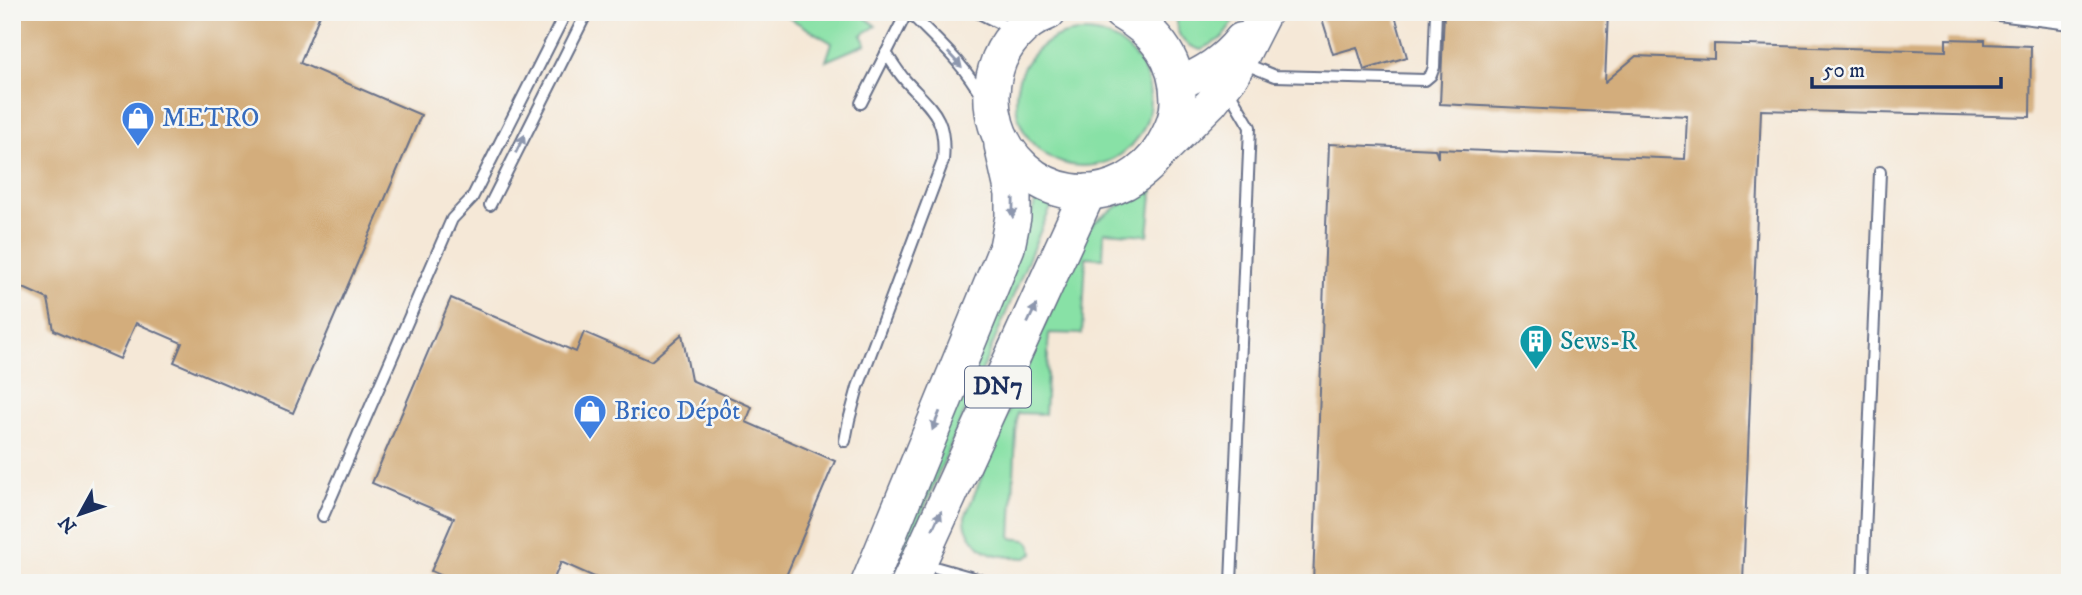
<svg xmlns="http://www.w3.org/2000/svg" width="2082" height="595" viewBox="0 0 2082 595" font-family="'IM FELL DW Pica',serif">
<rect width="100%" height="100%" fill="#f6f6f2"/>
<filter id="ink" filterUnits="userSpaceOnUse"><feTurbulence type="fractalNoise" baseFrequency=".0143" numOctaves="2"/><feDisplacementMap in="SourceGraphic" scale="14" xChannelSelector="R" yChannelSelector="G"/><feConvolveMatrix kernelMatrix="1 2 1 2 8 2 1 2 1" color-interpolation-filters="sRGB"/></filter>
<filter id="wash" filterUnits="userSpaceOnUse"><feTurbulence type="fractalNoise" baseFrequency=".00686" numOctaves="4" result="noise"/><feDisplacementMap in="SourceGraphic" scale="28" xChannelSelector="R" yChannelSelector="G"/><feGaussianBlur stdDeviation="1.57" result="paint"/><feColorMatrix in="noise" values="0 0 0 0 0 0 0 0 0 0 0 0 0 0 0 0 0 1.4 0 .05"/><feComposite in="paint" operator="in"/></filter>
<g filter="url(#wash)">
<rect width="100%" height="100%" fill="#f5e8d7"/>
<g fill="#88e1a6" stroke="#528882" stroke-width="2">
<path d="M779,12H859L876,26L861,35L866,44L826,61L832,43Z"/>
<path d="M1175,12H1241L1222,38L1201,50C1180,44 1176,34 1175,12Z"/>
<circle cx="1083" cy="99" r="67"/>
<path d="M1153,185L1148,235L1104,232L1103,258L1086,257L1082,334L1049,333L1045,414L1017,413L1011,538C1025,541 1030,536 1033,553L1026,558C1005,556 986,558 973,539C967,531 965,527 965,517L1080,238C1091,219 1133,198 1153,185Z"/>
<path d="M1039,190L1056,197L1042,227L893,583H879L1030,219Z"/>
</g>
<g id="blocks">
<g fill="#d3ad7c">
<path d="M12,12H321L300,63L421,115L293,413L174,362L182,343L136,323L120,359L54,330L48,299L12,283Z"/>
<path d="M1320,12H1394L1407,57L1364,70L1357,47L1333,54Z"/>
<path d="M1444,12H1608L1605,82L1636,56L1714,59V44L1946,51V39L1985,40V44L2031,46L2030,117L1761,110L1743,583H1313L1329,144L1435,149L1438,158V149L1685,159L1687,116L1440,104Z"/>
<path d="M451,298L576,352L584,332L651,361L682,334L691,380L752,407L746,422L835,461L783,583H608L561,562L552,583H458L431,571L454,518L372,483Z"/>
</g>
</g>
</g>
<g filter="url(#ink)">
<use href="#blocks" fill-opacity="0" stroke="#677088" stroke-width="2"/>
<g fill="none" stroke-linecap="round" stroke-linejoin="round">
<defs>
<g id="service">
<path d="M909,12C935,39 964,63 982,97"/>
<path d="M977,12L1011,29"/>
<path d="M1974,12L2070,24"/>
<path d="M1243,63L1275,76L1425,80L1431,75L1434,67L1436,12"/>
<path d="M1227,88L1250,127L1231,583"/>
<path d="M861,103L907,12"/>
<path d="M490,205L587,12"/>
<path d="M845,441L849,420L858,387L943,161C947,116 932,110 905,80C898,72 892,62 886,53"/>
<path d="M323,516L452,219L472,198L566,12"/>
<path d="M924,564L991,583"/>
<path d="M1863,583L1880,172"/>
</g>
<g id="secondary">
<path d="M1178,84C1203,73 1224,61 1241,39"/>
<path d="M1164,150L1211,103L1233,75L1265,12"/>
</g>
<g id="primary">
<path d="M1048,12C1023,21 1003,44 996,69C973,147 1051,220 1125,182C1141,173 1154,162 1163,146C1171,132 1178,118 1178,101C1178,59 1156,32 1121,12"/>
<path d="M869,583L1007,247L1013,217V194L1002,145"/>
<path d="M909,583L1088,192"/>
</g>
</defs>
<use href="#service" stroke="#677088" stroke-width="14"/>
<use href="#secondary" stroke="#677088" stroke-width="35"/>
<use href="#primary" stroke="#677088" stroke-width="38"/>
<use href="#service" stroke="#fff" stroke-width="10"/>
<use href="#secondary" stroke="#fff" stroke-width="32"/>
<use href="#primary" stroke="#fff" stroke-width="35"/>
</g>
<defs><path id="oneway-solid" d="M-6-.8H1V-3.2L6.5 0L1 3.2V.8H-6Z" transform="scale(1.75)"/></defs>
<g fill="#8d97ae">
<use href="#oneway-solid" transform="translate(955 60) rotate(47)"/>
<use href="#oneway-solid" transform="translate(520 144) rotate(-64)"/>
<use href="#oneway-solid" transform="translate(1013 208) rotate(91)"/>
<use href="#oneway-solid" transform="translate(1032 314) rotate(-65)"/>
<use href="#oneway-solid" transform="translate(936 421) rotate(112)"/>
<use href="#oneway-solid" transform="translate(937 520) rotate(-65)"/>
</g>
</g>
<defs>
<symbol id="shop-pin" viewBox="-11 -11 22 30"><path d="M0 17L-7.5 6A9.5 9.5 0 1 1 7.5 6Z" fill="#3f7fe0" stroke="#f6f6f2"/><path d="M-5-2.5h2.3a2.7 3.5 0 0 1 5.4 0H5L5.5 6h-11ZM-1.5-2.5h3a1.5 2.3 0 0 0-3 0Z" fill="#fff"/></symbol>
<symbol id="building-pin" viewBox="-11 -11 22 30"><path d="M0 17L-7.5 6A9.5 9.5 0 1 1 7.5 6Z" fill="#0f9aa8" stroke="#f6f6f2"/><path d="M-4-6H4V6H1V3H-1V6H-4ZM-2.5-4.3h1.7v1.8h-1.7ZM.8-4.3h1.7v1.8H.8ZM-2.5-1h1.7V.8h-1.7ZM.8-1h1.7V.8H.8Z" fill="#fff"/></symbol>
</defs>
<g fill-rule="evenodd">
<use href="#shop-pin" x="119" y="99" width="38" height="52"/>
<use href="#building-pin" x="1517" y="322" width="38" height="52"/>
<use href="#shop-pin" x="571" y="392" width="38" height="52"/>
</g>
<g text-anchor="middle" dominant-baseline="central" stroke-width="5" stroke-linejoin="round" paint-order="stroke">
<rect fill="#f6f6f2" stroke="#5d6b8a" stroke-width="2" x="965" y="366.5" width="66" height="41" rx="5"/>
<g font-size="24" font-weight="bold" fill="#1b2f5e">
<text x="998" y="387">DN7</text>
</g>
<g font-size="26" fill="#366cbe" stroke="#f6f6f2" text-anchor="start">
<text x="162" y="118">METRO</text>
<text x="614" y="411">Brico Dépôt</text>
</g>
<g font-size="26" fill="#0d838f" stroke="#f6f6f2" text-anchor="start">
<text x="1560" y="341">Sews-R</text>
</g>
</g>
<rect width="2082" height="595" fill="none" stroke="#f6f6f2" stroke-width="42"/>
<g transform="translate(80 514) rotate(230)" stroke="#f6f6f2" stroke-width="5" paint-order="stroke">
<path d="M0-5L12 26L0 18L-12 26Z" fill="#1b2f5e"/>
<text y="-10" font-size="19" font-weight="bold" text-anchor="middle" fill="#1b2f5e">N</text>
</g>
<path d="M1812 77v10h189v-10" fill="none" stroke="#1b2f5e" stroke-width="3.5"/>
<text x="1823" y="77" font-size="21" fill="#1b2f5e" stroke="#f6f6f2" stroke-width="5" paint-order="stroke">50 m</text>
</svg>
